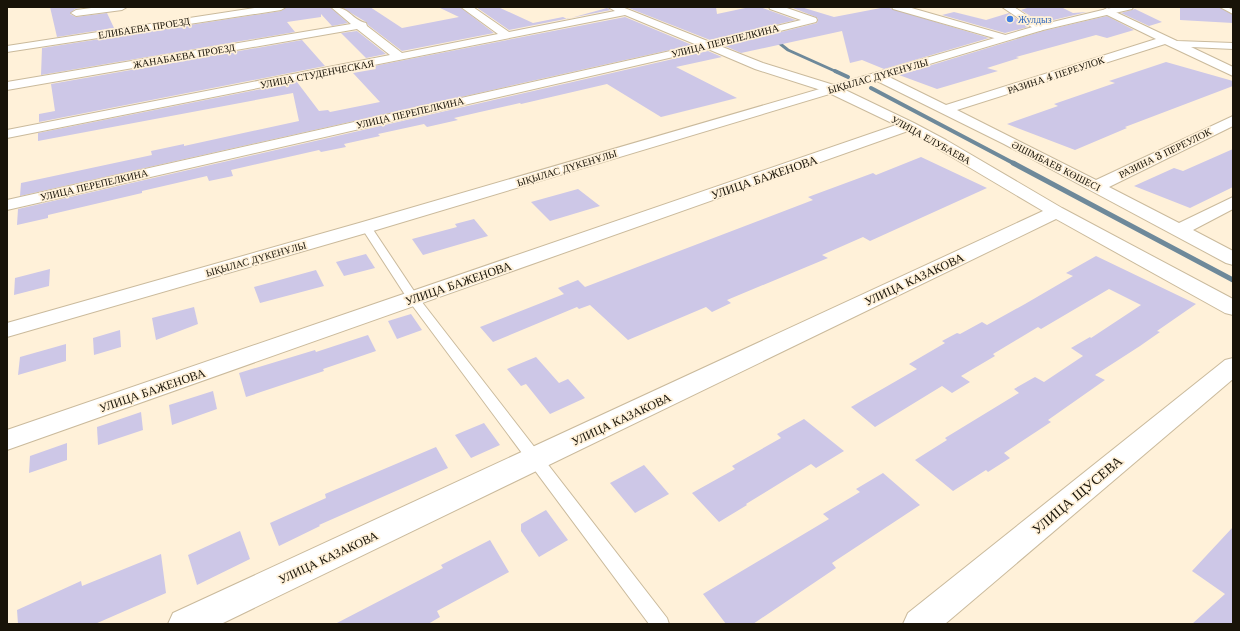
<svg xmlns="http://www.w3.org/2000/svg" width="1240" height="631" viewBox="0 0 1240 631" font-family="'Libre Baskerville',serif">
<rect width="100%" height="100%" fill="#fff1d9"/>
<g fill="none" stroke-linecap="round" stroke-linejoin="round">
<path stroke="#6e899a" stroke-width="3" d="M774,39L788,50L837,72"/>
<g stroke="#6e899a" stroke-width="4">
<path d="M835,71L848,77"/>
<path d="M871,88L1015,164"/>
</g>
<path stroke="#6e899a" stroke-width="5" d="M1013,163L1233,280"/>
</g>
<g fill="#cdc7e7">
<path d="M50,7H87L75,9L70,14L76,17L107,13L114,28L57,37Z"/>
<path d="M287,7H330L348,23L332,26L321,14V17L287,22L295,32L41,75L42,48L281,11Z"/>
<path d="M341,7H370L402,28L459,17L438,7H460L494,33L402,51L368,25L366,22Z"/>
<path d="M476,7H498L533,23L563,17L567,19L607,8L611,10L509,30Z"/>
<path d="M626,7H716L717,14L750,7H760L796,20L710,40Z"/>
<path d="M801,7L834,17L886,7L989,38L884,69L862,60L850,63L842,31L741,53L725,46L817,23L818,19L816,17L793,8Z"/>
<path d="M1030,7H1061L1073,13L1087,12L1041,23L1021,10Z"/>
<path d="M1180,7H1219L1233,15V23L1180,20Z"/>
<path d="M1135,9L1162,22L1149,26L1121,13Z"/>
<path d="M954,12L986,20L1009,13L1028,27L1005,33L942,15Z"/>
<path d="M1107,16L1134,30L1107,38L1096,35L1016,57L1019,58L987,68L998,71L937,89L899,75L1043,31Z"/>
<path d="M625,17L692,45L20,196L21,183L152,155L151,151L184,144V146L299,121L293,93L38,141V133L297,82L319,111L328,110L330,112L380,102L353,73L376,69L374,66Z"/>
<path d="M357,31L386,54L366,58L341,33Z"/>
<path d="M302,40L325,66L39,122V114L55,111L51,84Z"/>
<path d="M708,51L722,57L676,67L737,98L661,117L607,84L521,104L520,103L480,112L454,118L458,120L427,127L424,124L378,134L380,136L344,144L346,147L321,152L319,150L231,170L233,176L209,181L207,176L142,191V193L48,215V218L17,225L18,209Z"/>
<path d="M1166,62L1233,81V86L1125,127L1127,128L1075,150L1007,124L1058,106L1054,104L1115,83L1109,81Z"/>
<path d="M1233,149V187L1190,208L1134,186L1174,168L1183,171Z"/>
<path d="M921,157L987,188L870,241L863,237L822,255L828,258L727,300L731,303L712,312L706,307L628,340L590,305L579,309L577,307L493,342L480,327L564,294L558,288L578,280L585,287L813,200L808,197L873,173L876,175Z"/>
<path d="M578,189L600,206L550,221L531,202Z"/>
<path d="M474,219L488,236L423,255L412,239L457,227L455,224Z"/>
<path d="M366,254L375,268L344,276L336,262Z"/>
<path d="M1096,256L1196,304L1157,331L1160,332L1140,346L1095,375L1105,380L1048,420L1051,422L1004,453L1010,458L988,472L986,470L953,491L915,460L947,440L945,438L1019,393L1014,389L1035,377L1044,382L1083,356L1071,348L1090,337L1091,338L1141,305L1109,289L1041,329L1038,327L993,354L995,356L961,376L970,382L952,393L942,386L875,427L851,407L917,369L909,364L945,343L942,341L957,333L960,334L982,322L987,325L1025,304L1073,276L1066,273Z"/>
<path d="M50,269L49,286L14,295L15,278Z"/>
<path d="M316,270L324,286L260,303L254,287Z"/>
<path d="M194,307L198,324L156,340L152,318Z"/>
<path d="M411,314L422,330L397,339L388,321Z"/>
<path d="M120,330L121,347L94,355L93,338Z"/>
<path d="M368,335L376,351L323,369L324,371L246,397L239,373L315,350L316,352Z"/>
<path d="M66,344V361L18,375L20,357Z"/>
<path d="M536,357L559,383L568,379L585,398L550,414L526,384L521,386L507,369Z"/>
<path d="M213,391L217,409L172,425L169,405Z"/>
<path d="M141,412L143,430L98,445L97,427Z"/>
<path d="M804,419L844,451L816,468L811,464L746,504L747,505L719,522L692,493L735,469L732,466L781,438L777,434Z"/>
<path d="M484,423L500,445L471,458L455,435Z"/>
<path d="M67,443V460L29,473L30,456Z"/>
<path d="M436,447L448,468L319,525L320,526L279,546L270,523L326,498L325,494Z"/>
<path d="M644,465L669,494L635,513L610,483Z"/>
<path d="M883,473L920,505L832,563L836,568L753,624H726L703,594L829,519L823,514L860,492L856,489Z"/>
<path d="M546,510L568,540L539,557L521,531V524Z"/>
<path d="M1233,527V624H1192L1225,594L1192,571Z"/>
<path d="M240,531L250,559L197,585L188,555Z"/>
<path d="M490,540L509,572L437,611L440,617L428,624H335L443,568L441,565Z"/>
<path d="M161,554L166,593L95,624H18L17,610L81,581L82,586Z"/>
</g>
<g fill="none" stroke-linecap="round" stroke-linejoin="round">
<defs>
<g id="lane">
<path d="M1220,7H1227L1233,10V14Z"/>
<path d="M366,224L370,225L418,297L667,618L669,624H649L409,301L361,227Z"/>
</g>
<g id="street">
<path d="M99,7H127L122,10L76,16L71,13L76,10Z"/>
<path d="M261,7H286L281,10L7,52V46Z"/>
<path d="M331,7C351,7 350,19 366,23L367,26L402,53L498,34L461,7H473L509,32L615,11L608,7H622L710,42L801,20L770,9L769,7H784L816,18L817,20L816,22L720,46L763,63L837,86L914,123L946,140L1062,208L1233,299V315L1225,313L1056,219L221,624H168L173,613L1043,211L908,131L7,450V430L896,125L827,92L755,69L708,49L7,210V200L697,45L625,15L7,138V130L390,55L357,29L7,90V82L351,24Z"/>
<path d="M892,7H908L1009,36L1011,38L1009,40H1001L893,9Z"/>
<path d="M1002,7H1014L1045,28L1040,31L1036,30Z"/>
<path d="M1107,8L1177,41L1233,43V49L1191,47L1233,67V76L1165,44L957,110L1096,180L1233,116V126L1109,187L1179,223L1233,197V209L1193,230L1233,251V265L1226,263L1004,144L873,79L871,76L877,72L881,73L946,105L1156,39L1103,13L1102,11Z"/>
<path d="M1233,358V379L945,624H903L908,613L1225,360Z"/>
</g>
<path id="secondary" d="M1115,7H1133L1132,9L1043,30L373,231L7,337V323L359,223L1036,26Z"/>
</defs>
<use href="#lane" stroke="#caba9c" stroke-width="2"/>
<use href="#street" stroke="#caba9c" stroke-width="2"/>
<use href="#secondary" stroke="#caba9c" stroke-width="2"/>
<use href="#lane" fill="#fff" fill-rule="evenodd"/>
<use href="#street" fill="#fff" fill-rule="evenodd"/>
<use href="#secondary" fill="#fff" fill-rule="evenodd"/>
</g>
<circle fill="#3f7fe0" stroke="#fff1d9" stroke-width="1.5" cx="1010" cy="19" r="4"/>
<g text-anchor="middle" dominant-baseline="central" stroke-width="3.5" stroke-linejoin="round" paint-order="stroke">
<g font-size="10" fill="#366cbe" stroke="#fff1d9" text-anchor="start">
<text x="1018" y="19">Жулдыз</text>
</g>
<g font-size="10" fill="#181308" stroke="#fff1d9">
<text transform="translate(144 28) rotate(-9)">ЕЛИБАЕВА ПРОЕЗД</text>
<text transform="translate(725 41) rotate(-14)">УЛИЦА ПЕРЕПЕЛКИНА</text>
<text transform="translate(184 56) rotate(-10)">ЖАНАБАЕВА ПРОЕЗД</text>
<text transform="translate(317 74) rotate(-11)">УЛИЦА СТУДЕНЧЕСКАЯ</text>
<text transform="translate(1056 75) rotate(-18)">РАЗИНА 4 ПЕРЕУЛОК</text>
<text transform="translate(878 76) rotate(-16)">ЫҚЫЛАС ДҮКЕНҰЛЫ</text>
<text transform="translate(410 113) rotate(-13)">УЛИЦА ПЕРЕПЕЛКИНА</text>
<text transform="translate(931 140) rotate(29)">УЛИЦА ЕЛУБАЕВА</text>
<text transform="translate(1165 153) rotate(-26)">РАЗИНА 3 ПЕРЕУЛОК</text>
<text transform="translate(1056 166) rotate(27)">ӘШІМБАЕВ КӨШЕСІ</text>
<text transform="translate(567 168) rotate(-17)">ЫҚЫЛАС ДҮКЕНҰЛЫ</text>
<text transform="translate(94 185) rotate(-13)">УЛИЦА ПЕРЕПЕЛКИНА</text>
<text transform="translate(256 259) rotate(-16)">ЫҚЫЛАС ДҮКЕНҰЛЫ</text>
</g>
<g font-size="12" fill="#181308" stroke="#fff1d9">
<text transform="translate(764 177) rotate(-19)">УЛИЦА БАЖЕНОВА</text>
<text transform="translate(914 279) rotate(-25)">УЛИЦА КАЗАКОВА</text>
<text transform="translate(458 283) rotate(-19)">УЛИЦА БАЖЕНОВА</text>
<text transform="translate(152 390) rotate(-19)">УЛИЦА БАЖЕНОВА</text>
<text transform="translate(621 419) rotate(-25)">УЛИЦА КАЗАКОВА</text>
<text transform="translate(328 557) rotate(-25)">УЛИЦА КАЗАКОВА</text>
</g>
<g font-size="14" fill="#181308" stroke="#fff1d9">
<text transform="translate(1077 495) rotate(-40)">УЛИЦА ЩУСЕВА</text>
</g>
</g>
<rect width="1240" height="631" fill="none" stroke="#181308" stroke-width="16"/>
</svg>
